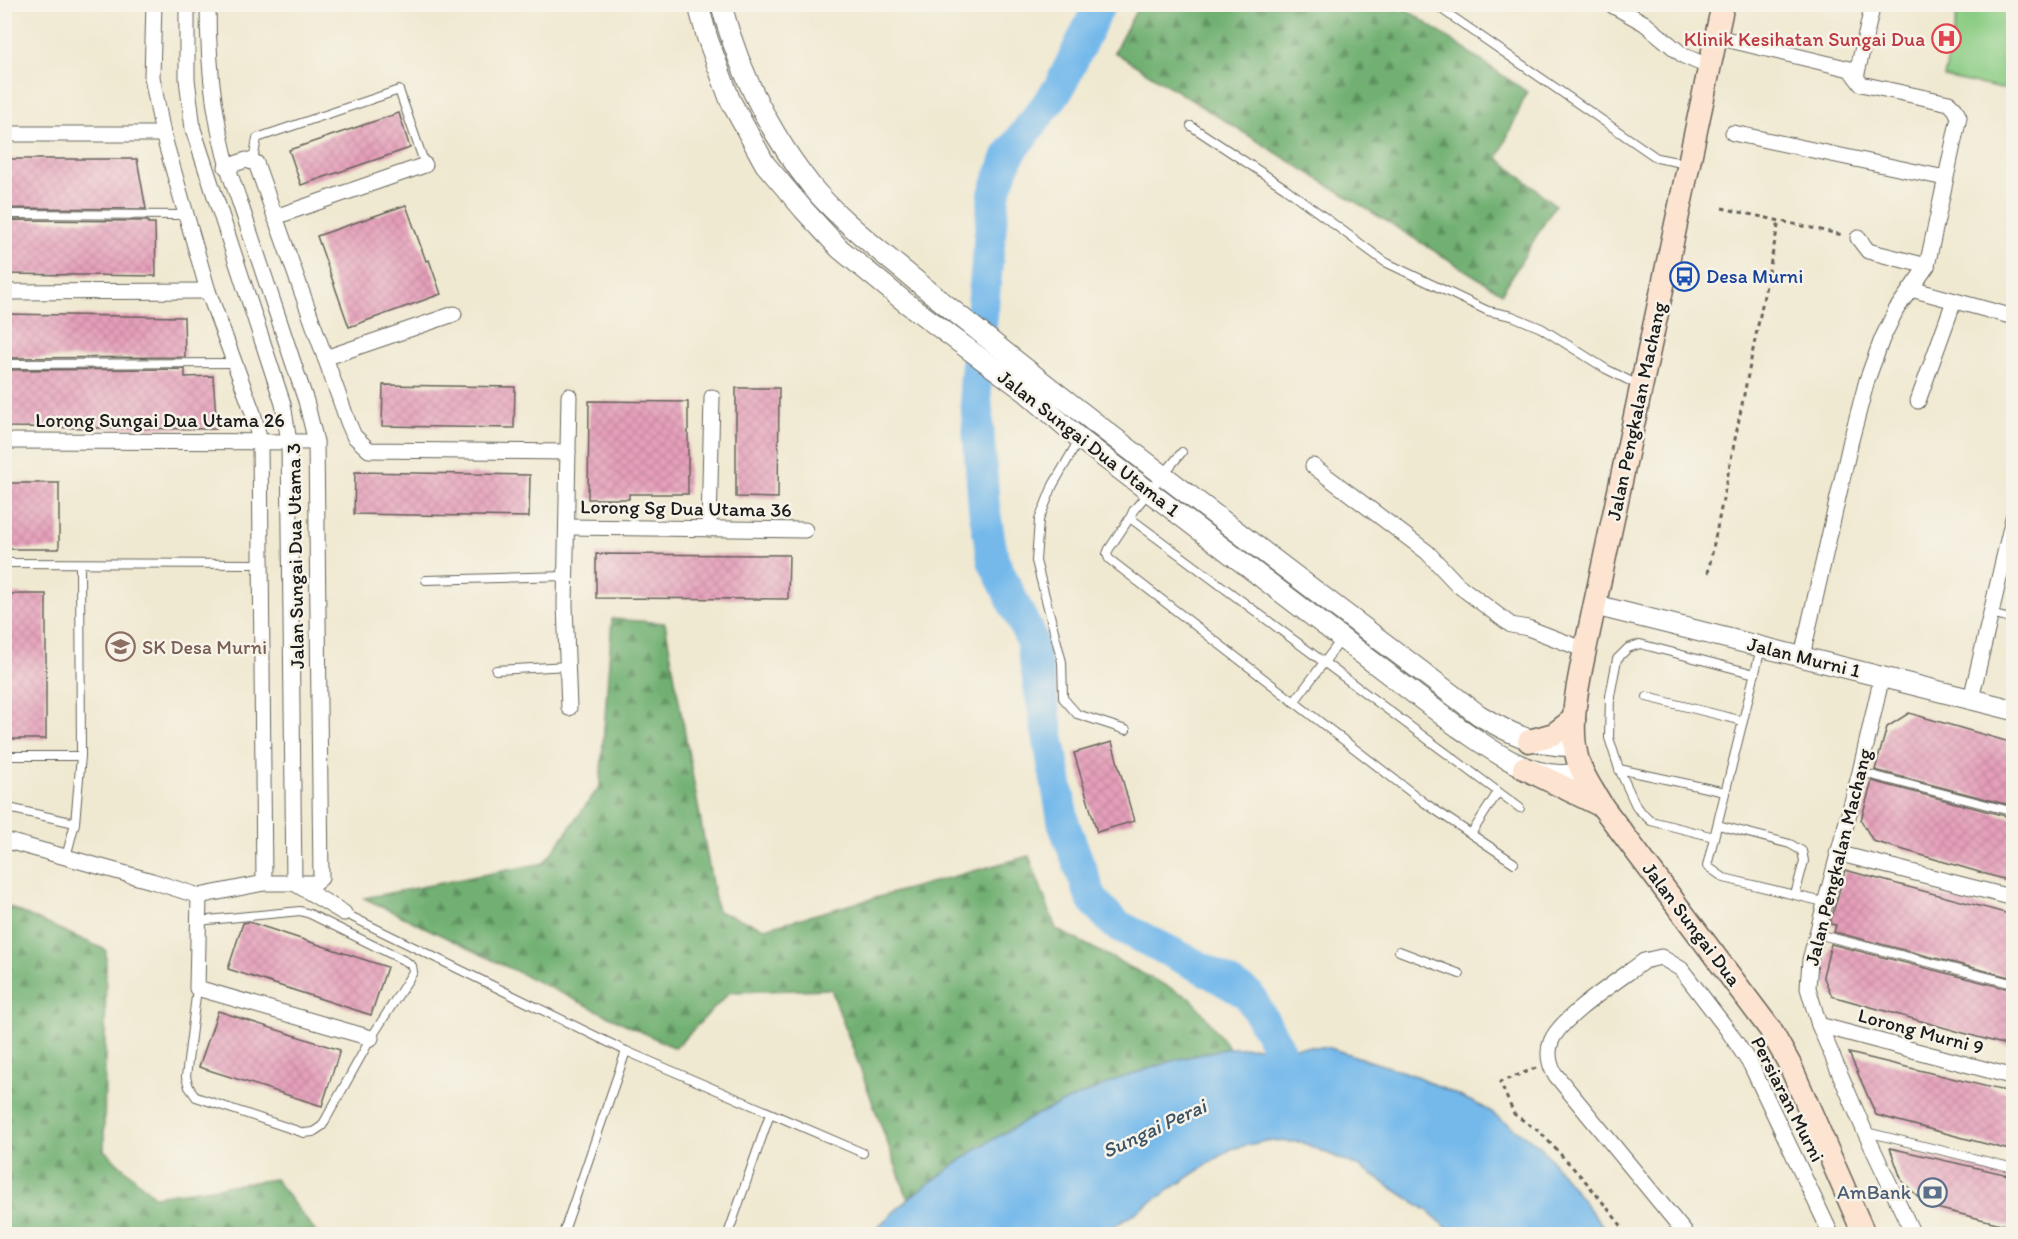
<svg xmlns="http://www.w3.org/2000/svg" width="2018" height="1239" viewBox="0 0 2018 1239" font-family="Itim,sans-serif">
<defs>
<pattern id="forest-firs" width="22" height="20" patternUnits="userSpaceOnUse" patternTransform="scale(1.5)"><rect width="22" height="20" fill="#71b072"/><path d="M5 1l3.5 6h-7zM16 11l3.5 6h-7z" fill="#5c8e5d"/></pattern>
<pattern id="building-cross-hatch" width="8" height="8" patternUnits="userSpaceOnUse" patternTransform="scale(1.5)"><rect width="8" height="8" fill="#e59fba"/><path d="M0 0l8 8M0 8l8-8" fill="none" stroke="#c4889f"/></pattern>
</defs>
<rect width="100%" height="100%" fill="#f7f3e8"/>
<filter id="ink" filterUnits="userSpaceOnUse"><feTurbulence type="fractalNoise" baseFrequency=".0167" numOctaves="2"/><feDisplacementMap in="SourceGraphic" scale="12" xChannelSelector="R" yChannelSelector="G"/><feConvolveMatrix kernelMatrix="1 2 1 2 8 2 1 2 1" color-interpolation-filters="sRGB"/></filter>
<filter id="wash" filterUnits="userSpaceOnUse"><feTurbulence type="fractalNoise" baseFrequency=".008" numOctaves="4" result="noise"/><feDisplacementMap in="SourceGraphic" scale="24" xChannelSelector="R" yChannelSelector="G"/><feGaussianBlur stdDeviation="1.35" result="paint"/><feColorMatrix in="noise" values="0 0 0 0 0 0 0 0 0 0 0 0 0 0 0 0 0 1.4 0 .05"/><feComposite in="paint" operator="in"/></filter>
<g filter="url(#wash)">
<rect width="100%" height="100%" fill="#f0e9d1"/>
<path fill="#8ccd85" stroke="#547450" stroke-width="1.5" d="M1959,5H2013V91L1944,77Z"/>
<g fill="url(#forest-firs)" stroke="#466647" stroke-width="1.5">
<path d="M1139,5H1400L1527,92L1498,158L1555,205L1502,293L1114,52Z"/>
<path d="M612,619L665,623L717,911L765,928L1029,856L1056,929L1192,999L1229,1048L1176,1060L1118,1079L1036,1115L978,1148L908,1199L831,989L730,992L675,1048L364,898L544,863L600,786Z"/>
<path d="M5,905L106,950L104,1150L154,1196L275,1179L317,1234H5Z"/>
</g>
<path fill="#75b9eb" stroke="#486a84" stroke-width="1.5" d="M1265,1047H1327L1416,1076L1483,1107L1541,1147L1609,1234H1454L1428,1211L1360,1167L1301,1142L1265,1141L1231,1149L1103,1234H870L908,1199L978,1148L1036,1115L1118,1079L1176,1060L1229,1048Z"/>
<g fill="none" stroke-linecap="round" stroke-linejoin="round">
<path stroke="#75b9eb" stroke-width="32" d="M1100,4L1059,88L1008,156L994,194L975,385L984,508L993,560L1031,639L1064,825L1092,899L1115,924L1204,969L1249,995L1278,1047L1284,1089"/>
</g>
<g id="blocks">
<g fill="url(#building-cross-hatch)">
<path d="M399,113L410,148L301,185L289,150Z"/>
<path d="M4,159H137L146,209L4,208Z"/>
<path d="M406,205L426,261L429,260L441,294L349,327L317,236Z"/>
<path d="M4,220L148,221V223H155L156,276L4,274Z"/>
<path d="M4,314L184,317L185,357L4,358Z"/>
<path d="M185,369V377L213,376L217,429L4,427V370Z"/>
<path d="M383,385L515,387L514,428L382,426Z"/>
<path d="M736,388H779L778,498L736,497Z"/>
<path d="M589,401L688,402V494H629V499H588Z"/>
<path d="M355,472L530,475L529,517L354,514Z"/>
<rect x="4" y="483" width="55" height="66"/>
<path d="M596,554L789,555L788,599L596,598Z"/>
<rect x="4" y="594" width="42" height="145"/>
<path d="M1909,713L2013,743V806L1875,770L1887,727Z"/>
<path d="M1112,742L1134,821L1097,832L1074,753Z"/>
<path d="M1872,781L2013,818V882L1873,841L1861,820Z"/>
<path d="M1845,870L2013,915V978L1834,932L1836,925L1830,924Z"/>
<path d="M249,922L387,967L371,1015L228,969L243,923Z"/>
<path d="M1831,944L2013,990V1047L1832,996L1823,976Z"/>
<path d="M218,1011L340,1050L322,1106L199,1067Z"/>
<path d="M1849,1053L2013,1093V1151L1876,1115Z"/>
<path d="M1890,1148L2013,1176V1227L1928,1206L1902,1181Z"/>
</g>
</g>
</g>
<g filter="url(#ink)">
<use href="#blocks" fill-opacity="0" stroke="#66645b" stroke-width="1.5"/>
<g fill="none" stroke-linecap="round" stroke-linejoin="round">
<defs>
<g id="service">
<path d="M1434,4L1657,158L1687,164"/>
<path d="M1191,126L1285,188L1385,262L1488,311L1512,316L1541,328L1606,369L1640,386"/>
<path d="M253,161L257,138L399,90L425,165"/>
<path d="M4,214L186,215"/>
<path d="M4,364L234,363"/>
<path d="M1079,440L1053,485L1039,520L1036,561L1062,662L1063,698L1077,714L1126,730"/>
<path d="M1182,452L1133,511L1131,516L1134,521L1520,808"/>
<path d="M1131,516L1109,549L1107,554L1109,559L1425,803L1514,863"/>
<path d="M4,563L262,564"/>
<path d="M426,580L566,576"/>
<path d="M1991,614L2014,620"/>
<path d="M1761,648L1707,866L1724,878L1824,902"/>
<path d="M496,670L568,666"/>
<path d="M1647,697L1743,721"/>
<path d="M1294,702L1341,640"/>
<path d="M4,756H81"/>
<path d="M1619,769L1725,792"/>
<path d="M1860,772L2014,812"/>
<path d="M4,807L75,823L81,756L80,565"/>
<path d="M1718,825L1790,844L1802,851L1804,861L1795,895"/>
<path d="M1471,834L1498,792"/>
<path d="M1714,837L1651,821L1637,808L1619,769L1609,738L1610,696L1617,659L1628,648L1640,644L1755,674"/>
<path d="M66,857L75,823"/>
<path d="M344,913L626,1051L863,1153"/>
<path d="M1817,934L2014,984"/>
<path d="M1399,951L1460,974"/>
<path d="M197,988L186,1077L189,1087L196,1097L304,1133L313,1132L322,1126L371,1038L413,972L412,966L407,962L310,914L300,911L198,921"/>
<path d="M1866,1132L2014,1168"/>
<path d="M563,1234L626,1051"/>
<path d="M728,1234L770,1114"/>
</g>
<g id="minor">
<path d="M154,4L152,77L163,134L208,291L253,413L260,442L264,883"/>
<path d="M187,4V79L193,129L283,404L289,442L294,883"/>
<path d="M1610,4L1644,23L1684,56L1710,67"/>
<path d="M1717,37L1850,69L1861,84L1949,103L1955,109L1959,117L1927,266L1896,310L1882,339L1867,380L1851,440L1802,656"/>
<path d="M1856,77L1873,4"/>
<path d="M1733,133L1945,178"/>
<path d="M4,134H163"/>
<path d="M226,167L246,160L256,163L348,422L354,436L369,450L568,452"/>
<path d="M275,217L425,165"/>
<path d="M1858,238L1868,251L1927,266"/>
<path d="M1911,289L2014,317"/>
<path d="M4,292L208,291"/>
<path d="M325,358L454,314"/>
<path d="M569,396L565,605L569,708"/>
<path d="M1918,401L1954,301"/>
<path d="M4,441L316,442"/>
<path d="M1313,466L1427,552L1458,585L1511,625L1528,628L1585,650"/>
<path d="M567,527L805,530"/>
<path d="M709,529L712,397"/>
<path d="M1882,676L1860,772L1810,960L1808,988L1819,1025L1865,1132L1913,1234"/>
<path d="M1971,699L2014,514"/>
<path d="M4,840L152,881L199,896L264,883H315L321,878L316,442L306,401L239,200C215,137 208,72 208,4"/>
<path d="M1837,853L2014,898"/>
<path d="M294,883L344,913"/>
<path d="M199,896L197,988L371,1038"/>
<path d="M1819,1025L2014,1077"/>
<path d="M1686,1234L1554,1073C1549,1063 1547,1053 1551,1042C1559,1018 1622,978 1644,961L1661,957L1681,969L1727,1029L1751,1065L1831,1234"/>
</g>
<g id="tertiary">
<path d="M698,4L707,37L730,100L765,164L804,210L840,249L905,302L1026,392L1080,439L1458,727C1488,747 1521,774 1560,775C1568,775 1576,774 1584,774"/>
<path d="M721,4C739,72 770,134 813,188C835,214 861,235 887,257C928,291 970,324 1011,357C1165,479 1323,596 1479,715C1510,734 1539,747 1576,746"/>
<path d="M1594,605L2014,710"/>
</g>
<g id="secondary">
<path d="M1723,4L1585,650C1578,683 1568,727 1578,761C1583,777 1594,792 1602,806L1770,1029L1790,1065L1864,1234"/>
<path d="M1529,741L1554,734L1574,719"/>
<path d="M1524,768L1602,806"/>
</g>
</defs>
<use href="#service" stroke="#66645b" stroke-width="10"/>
<use href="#minor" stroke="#66645b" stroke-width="17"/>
<use href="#tertiary" stroke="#66645b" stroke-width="22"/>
<use href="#secondary" stroke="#66645b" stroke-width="25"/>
<g stroke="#66645b" stroke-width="3" stroke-dasharray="4.5 4.5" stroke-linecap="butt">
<path d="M1722,208L1843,235"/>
<path d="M1708,573L1779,221"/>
<path d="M1536,1068L1500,1082L1514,1114L1540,1132L1587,1183L1628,1234"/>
</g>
<use href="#service" stroke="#fff" stroke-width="8"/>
<use href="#minor" stroke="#fff" stroke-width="15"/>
<use href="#tertiary" stroke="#fff" stroke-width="20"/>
<use href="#secondary" stroke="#fde4d1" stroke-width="22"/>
</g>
</g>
<defs>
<symbol id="hospital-ring" viewBox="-11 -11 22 22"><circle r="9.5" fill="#f7f3e8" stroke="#e0444e" stroke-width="1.5"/><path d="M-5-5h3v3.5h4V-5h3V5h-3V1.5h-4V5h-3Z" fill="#e0444e"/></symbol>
<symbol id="bus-ring" viewBox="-11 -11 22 22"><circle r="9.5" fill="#f7f3e8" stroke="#1a4fb4" stroke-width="1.5"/><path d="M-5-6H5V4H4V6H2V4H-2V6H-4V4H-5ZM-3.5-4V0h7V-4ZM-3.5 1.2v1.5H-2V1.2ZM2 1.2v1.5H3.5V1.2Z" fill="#1a4fb4"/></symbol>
<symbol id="school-ring" viewBox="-11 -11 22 22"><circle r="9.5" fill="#f7f3e8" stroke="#8d6e63" stroke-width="1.5"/><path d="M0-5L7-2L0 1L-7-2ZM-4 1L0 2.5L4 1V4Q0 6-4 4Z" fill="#8d6e63"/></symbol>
<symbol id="bank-ring" viewBox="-11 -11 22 22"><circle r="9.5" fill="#f7f3e8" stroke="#5c6f8a" stroke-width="1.5"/><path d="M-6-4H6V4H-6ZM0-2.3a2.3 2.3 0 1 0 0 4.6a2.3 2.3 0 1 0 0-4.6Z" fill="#5c6f8a"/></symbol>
</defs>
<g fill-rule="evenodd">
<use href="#hospital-ring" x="1930" y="22" width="33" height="33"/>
<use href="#bus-ring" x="1668" y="260" width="33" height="33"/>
<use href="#school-ring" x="104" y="630" width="33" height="33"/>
<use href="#bank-ring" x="1916" y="1176" width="33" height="33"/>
</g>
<g text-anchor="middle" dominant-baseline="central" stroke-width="5" stroke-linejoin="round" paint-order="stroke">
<g font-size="20" fill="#be3a42" stroke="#f7f3e8" text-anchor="end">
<text x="1925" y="39">Klinik Kesihatan Sungai Dua</text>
</g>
<g font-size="20" fill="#164399" stroke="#f7f3e8" text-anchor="start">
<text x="1706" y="276">Desa Murni</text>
</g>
<g font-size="20" fill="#1c1c1c" stroke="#f7f3e8">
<text transform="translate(1636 411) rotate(-78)">Jalan Pengkalan Machang</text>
<text x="160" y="420">Lorong Sungai Dua Utama 26</text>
<text transform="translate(1089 443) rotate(38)">Jalan Sungai Dua Utama 1</text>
<text transform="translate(686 508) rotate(1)">Lorong Sg Dua Utama 36</text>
<text transform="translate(295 556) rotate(-91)">Jalan Sungai Dua Utama 3</text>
<text transform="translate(1804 657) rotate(14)">Jalan Murni 1</text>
<text transform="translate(1838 857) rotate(-76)">Jalan Pengkalan Machang</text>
<text transform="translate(1692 924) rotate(53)">Jalan Sungai Dua</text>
<text transform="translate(1921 1031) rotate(15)">Lorong Murni 9</text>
<text transform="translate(1788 1099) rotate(63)">Persiaran Murni</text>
</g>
<g font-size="20" fill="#785e54" stroke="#f7f3e8" text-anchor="start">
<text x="142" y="647">SK Desa Murni</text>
</g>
<g font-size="20" fill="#4e5e75" stroke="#f7f3e8" text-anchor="end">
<text x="1911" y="1192">AmBank</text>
</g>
<g font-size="21" font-style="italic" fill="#3b5364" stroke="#f7f3e8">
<text transform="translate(1154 1128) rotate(-25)">Sungai Perai</text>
</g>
</g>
<rect width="2018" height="1239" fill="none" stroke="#f7f3e8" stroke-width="24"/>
</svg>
